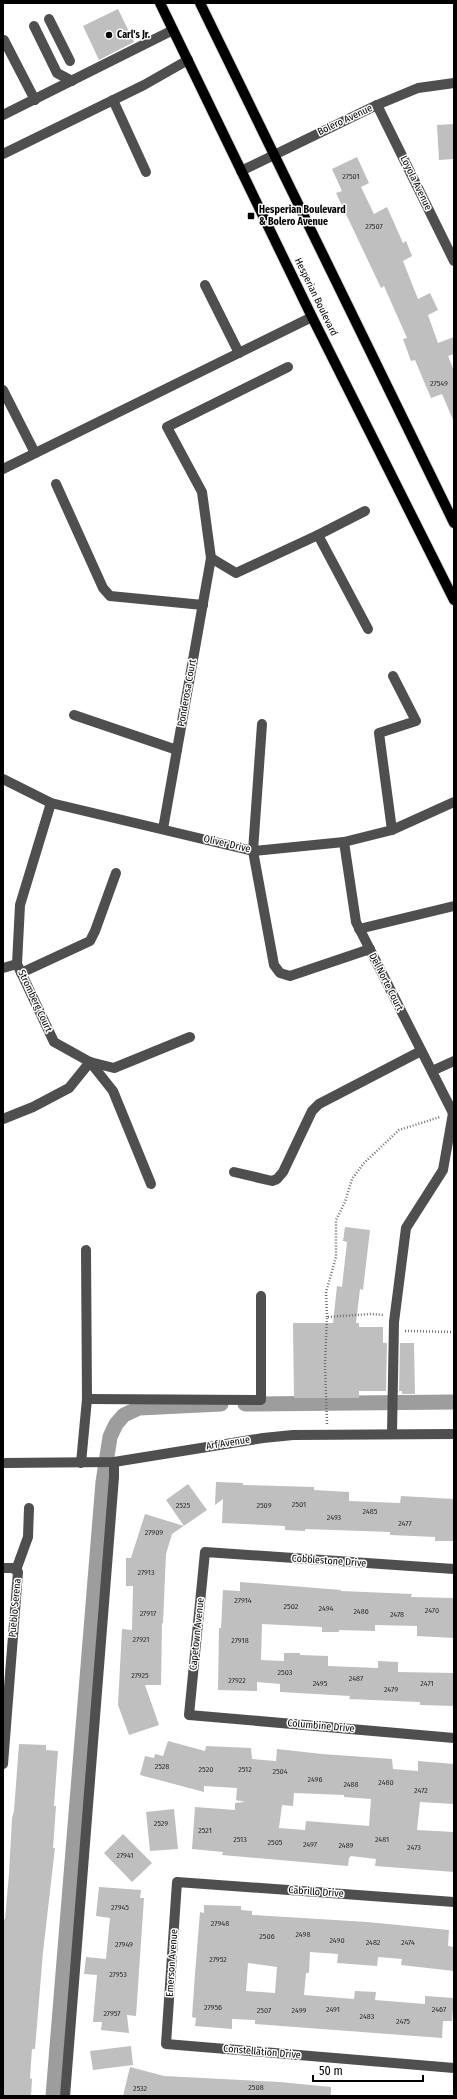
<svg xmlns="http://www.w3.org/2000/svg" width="457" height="2099" viewBox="0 0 457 2099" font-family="'Fira Sans Condensed',sans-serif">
<rect width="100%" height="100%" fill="#fff"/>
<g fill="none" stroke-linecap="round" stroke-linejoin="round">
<g stroke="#9d9d9d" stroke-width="15">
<path d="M245,1404L454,1402"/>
<path d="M53,2096L103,1482L110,1437L116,1424L124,1415L139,1408L221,1404"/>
</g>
</g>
<g fill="#bfbfbf" fill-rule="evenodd">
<path d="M118,9L134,42L99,60L83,26Z"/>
<path d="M454,124V159L439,160L437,125Z"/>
<path d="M357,157L369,183L361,187L374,214L387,207L403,243L406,241L412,256L403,261L418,299L430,293L438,310L428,315L438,343L454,337V354L448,356L454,371V422L442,394L431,398L415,360L411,361L403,339L407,338L384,286L381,288L336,193L342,191L332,169Z"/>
<path d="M345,1227L370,1230L363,1290L360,1289L356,1323H359V1327H383V1343H387L386,1391H359V1398H294L293,1323H333L337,1286L342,1287L347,1242L343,1241Z"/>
<path d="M400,1343H414L415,1394H402V1391H399Z"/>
<path d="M216,1482L243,1483V1485L314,1487V1490L349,1492V1501L400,1503L401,1496L454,1499V1541H435V1537L390,1535V1532L305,1529V1531L285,1530V1526L222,1523L223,1499L215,1505Z"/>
<path d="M188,1484L207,1510L172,1534L166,1554L163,1623H162L161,1685H145L159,1725L129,1735L118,1705L122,1629L132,1630L133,1586H126V1558H131L145,1514L184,1526L166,1500Z"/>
<path d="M240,1582L341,1590V1591L412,1594L411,1597L454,1598V1638L417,1636V1626L375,1625V1631L339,1630V1632H322V1627L262,1624L261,1660L284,1661V1653H300V1655L328,1656V1666L378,1668V1661L398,1662V1672L454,1673V1706L420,1705V1702L349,1699L350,1696L280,1692V1684L257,1682V1691L218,1690L219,1628H221L223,1590L240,1591Z"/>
<path d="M168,1741L205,1751L206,1746L251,1748L252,1759L276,1761L277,1749L322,1754L392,1759L393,1769L418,1771V1761L454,1764V1804L420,1802L417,1830L454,1832V1872L375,1866L376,1859L351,1856L349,1858L348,1866L222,1855L223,1852L192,1849L195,1807L235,1810V1803L245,1802L236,1800L237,1788L204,1786V1792L140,1775L145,1756L154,1758L155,1754L163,1756ZM294,1793L344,1795V1797L371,1799L369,1826L306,1821L305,1830L279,1828L282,1805L293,1806Z"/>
<path d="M19,1744L46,1745V1750L58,1751L54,1806H56L53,1848H55L43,1952L35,2049H32L30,2078L32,2079L31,2096H3V1919H5L9,1874L12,1818L14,1811Z"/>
<path d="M174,1809L178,1849L150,1851L146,1812Z"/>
<path d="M123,1834L152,1863L132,1882L104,1853Z"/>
<path d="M99,1887L141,1890L140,1898H144L136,2016L127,2015L129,2033L101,2030L102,2022H93L97,1975L84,1974L86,1957L106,1959L110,1918L96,1916Z"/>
<path d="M204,1905L241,1906V1910L252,1911V1915L367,1922L449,1930L448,1946L454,1947V1971L401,1965L402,1959L378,1957L377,1966L337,1963L338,1954L310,1952L309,1973H306L304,1995L354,1999L355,1991L376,1992L375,2000L425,2004V1996L454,1998L452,2021H443L442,2038L255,2024V2020L232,2019V2029L195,2026L196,2018L192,2017L195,1974L200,1912L204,1913ZM248,1963L277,1967L275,1993L246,1991Z"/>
<path d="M131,2046L133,2065L93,2070L90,2051Z"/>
<path d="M130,2067L164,2076L280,2082L331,2087V2096H123Z"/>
</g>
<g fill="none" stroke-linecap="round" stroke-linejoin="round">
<defs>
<g id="major">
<path d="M160,3L312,317L454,600"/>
<path d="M200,3L454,523"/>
</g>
</defs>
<use href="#major" stroke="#dbdbdb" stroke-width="12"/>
<g stroke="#717171" stroke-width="2.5" stroke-dasharray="1 2" stroke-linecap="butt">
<path d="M327,1317L326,1292L336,1257V1220L345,1202L352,1179L363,1164L399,1130L440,1117"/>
<path d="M405,1331L454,1332"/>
<path d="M327,1424L325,1364L327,1317L371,1314L384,1315"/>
</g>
<g stroke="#4f4f4f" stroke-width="10">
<path d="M49,19L70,61"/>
<path d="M34,26L57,73L72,81"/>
<path d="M4,40L35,100"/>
<path d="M113,100L146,172"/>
<path d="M377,105L454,261"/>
<path d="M3,115L173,30"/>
<path d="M3,154L144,85L188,60"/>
<path d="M241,171L377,105L418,88L454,83"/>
<path d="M205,285L239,353"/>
<path d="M3,390L35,453"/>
<path d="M3,469L312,317"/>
<path d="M56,484L103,588L110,596L203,605"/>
<path d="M318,535L368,629"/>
<path d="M211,558L236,573L318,535L365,511"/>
<path d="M74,715L177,750"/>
<path d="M262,724L253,851L274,965L280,973L290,976L370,949"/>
<path d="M3,779L51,803L253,851L344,842L392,830L454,802"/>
<path d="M51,803L20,905L17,964L54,1042L90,1062L114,1068L190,1037"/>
<path d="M163,829L211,558L202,492L167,427L288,367"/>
<path d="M392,830L379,733L416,721L393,676"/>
<path d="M344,842L356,922L453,1113"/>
<path d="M359,929L454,906"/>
<path d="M3,968L17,964"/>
<path d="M21,973L90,941L95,931L116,873"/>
<path d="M90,1062L113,1091L151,1184"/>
<path d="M432,1071L454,1061"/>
<path d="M3,1119L33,1107L69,1088L90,1062"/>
<path d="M234,1172L272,1181L277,1179L283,1172L312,1111L319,1104L421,1051"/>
<path d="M87,1399L261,1400V1296"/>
<path d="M392,1434L394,1322L406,1228L443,1170L453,1113"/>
<path d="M3,1463L114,1462L263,1438L293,1435L454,1434"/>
<path d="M81,1463L87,1399L86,1250"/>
<path d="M3,1568H13L18,1572L3,1764"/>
<path d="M454,1569L205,1552L189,1715L454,1738"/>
<path d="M16,1570L28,1537L29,1508"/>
<path d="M454,1902L177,1882L166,2044L454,2068"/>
<path d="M65,2096L114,1477V1462"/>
</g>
<use href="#major" stroke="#000" stroke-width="10"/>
</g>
<g fill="#000" stroke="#fff" stroke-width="1.5">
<circle cx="109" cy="35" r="4"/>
<rect x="247" y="212" width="8" height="8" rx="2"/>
</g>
<g text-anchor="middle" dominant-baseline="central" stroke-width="3" stroke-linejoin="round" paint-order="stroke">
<g font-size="8" fill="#303030">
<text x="351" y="176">27501</text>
<text x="374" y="226">27507</text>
<text x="439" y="383">27549</text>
<text x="299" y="1504">2501</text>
<text x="183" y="1505">2525</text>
<text x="264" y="1505">2509</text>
<text x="370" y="1511">2485</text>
<text x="334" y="1517">2493</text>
<text x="405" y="1523">2477</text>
<text x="154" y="1532">27909</text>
<text x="146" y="1572">27913</text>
<text x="243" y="1600">27914</text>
<text x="291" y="1606">2502</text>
<text x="326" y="1608">2494</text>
<text x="432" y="1610">2470</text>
<text x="361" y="1611">2486</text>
<text x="148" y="1613">27917</text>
<text x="397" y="1614">2478</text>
<text x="141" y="1639">27921</text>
<text x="240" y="1640">27918</text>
<text x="285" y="1672">2503</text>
<text x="140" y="1675">27925</text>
<text x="356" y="1678">2487</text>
<text x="237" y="1680">27922</text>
<text x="320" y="1683">2495</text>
<text x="427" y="1683">2471</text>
<text x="391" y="1689">2479</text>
<text x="162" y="1766">2528</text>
<text x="206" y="1769">2520</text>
<text x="245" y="1769">2512</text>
<text x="280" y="1771">2504</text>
<text x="315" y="1779">2496</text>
<text x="386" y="1782">2480</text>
<text x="351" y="1784">2488</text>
<text x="421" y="1790">2472</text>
<text x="161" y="1823">2529</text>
<text x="205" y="1830">2521</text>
<text x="240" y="1839">2513</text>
<text x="382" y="1839">2481</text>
<text x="275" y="1842">2505</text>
<text x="310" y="1844">2497</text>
<text x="346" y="1845">2489</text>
<text x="414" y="1847">2473</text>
<text x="125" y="1855">27941</text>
<text x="120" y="1907">27945</text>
<text x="220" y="1923">27948</text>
<text x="303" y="1934">2498</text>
<text x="267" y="1936">2506</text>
<text x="337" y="1940">2490</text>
<text x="373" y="1942">2482</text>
<text x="408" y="1942">2474</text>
<text x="124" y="1944">27949</text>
<text x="218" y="1959">27952</text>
<text x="118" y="1974">27953</text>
<text x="213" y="2007">27956</text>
<text x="333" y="2009">2491</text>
<text x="439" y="2009">2467</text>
<text x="264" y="2010">2507</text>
<text x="299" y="2010">2499</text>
<text x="112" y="2013">27957</text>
<text x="367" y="2016">2483</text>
<text x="403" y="2021">2475</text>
<text x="256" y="2087">2508</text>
<text x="140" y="2088">2532</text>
</g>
<g font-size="10" font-weight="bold" fill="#000" stroke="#fff" text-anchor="start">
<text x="117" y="35">Carl's Jr.</text>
<text x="259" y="210">Hesperian Boulevard<tspan x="259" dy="12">&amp; Bolero Avenue</tspan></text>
</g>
<g font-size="10" fill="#000" stroke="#fff">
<text transform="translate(345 120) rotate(-25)">Bolero Avenue</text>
<text transform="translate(416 183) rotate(64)">Loyola Avenue</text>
<text transform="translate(316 297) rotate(64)">Hesperian Boulevard</text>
<text transform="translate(187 693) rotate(-80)">Ponderosa Court</text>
<text transform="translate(227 844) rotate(13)">Oliver Drive</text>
<text transform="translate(386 982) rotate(63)">Del Norte Court</text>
<text transform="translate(35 1001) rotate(65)">Stromberg Court</text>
<text transform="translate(228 1443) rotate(-9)">Arf Avenue</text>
<text transform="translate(329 1561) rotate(4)">Cobblestone Drive</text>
<text transform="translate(15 1608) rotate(-85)">Pueblo Serena</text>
<text transform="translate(197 1634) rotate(-84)">Capetown Avenue</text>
<text transform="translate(321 1726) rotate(5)">Columbine Drive</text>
<text transform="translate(316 1892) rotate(4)">Cabrillo Drive</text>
<text transform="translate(172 1963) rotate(-86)">Emerson Avenue</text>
<text transform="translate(262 2052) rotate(5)">Constellation Drive</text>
</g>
</g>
<rect width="457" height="2099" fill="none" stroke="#000000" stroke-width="8"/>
<path d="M313 2075v6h110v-6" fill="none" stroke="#000000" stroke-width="2"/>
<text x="319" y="2075" font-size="12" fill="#000000" stroke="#ffffff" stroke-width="3" paint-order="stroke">50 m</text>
</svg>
